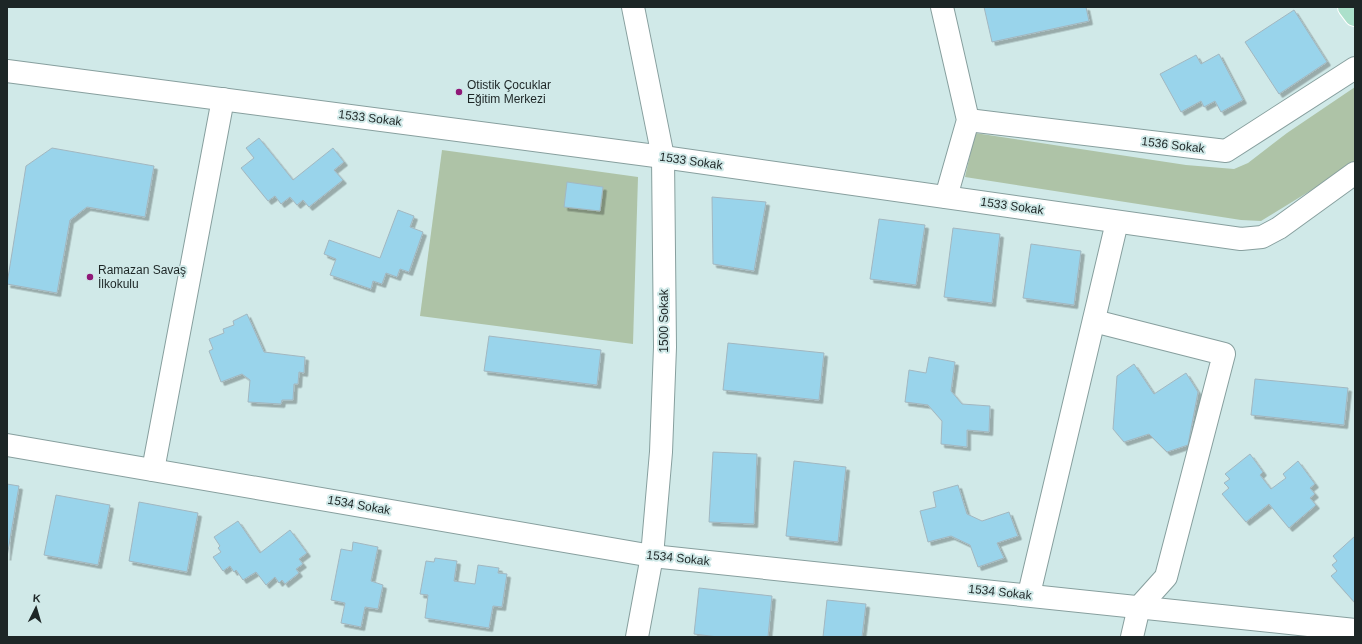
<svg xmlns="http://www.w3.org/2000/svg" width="1362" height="644" viewBox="0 0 1362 644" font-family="Arial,sans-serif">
<defs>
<filter id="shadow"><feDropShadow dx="3.5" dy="3.5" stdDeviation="0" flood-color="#0004"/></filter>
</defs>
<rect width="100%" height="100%" fill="#d0e9e8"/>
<g fill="#aec3a7">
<path d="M1355,87V161L1336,175L1261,221L1241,220L965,177L975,133L1186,165L1234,169L1248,163L1287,133Z"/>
<path d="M442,150L638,177L633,344L420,316Z"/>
</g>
<g fill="#99d4eb" stroke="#a2b7c0" filter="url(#shadow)">
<path d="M984,7H1086L1089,21L992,42Z"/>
<path d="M1294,10L1327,62L1279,94L1245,42Z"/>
<path d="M1219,54L1243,100L1221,112L1215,101L1204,107L1201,101L1181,112L1160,74L1196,55L1201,64Z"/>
<path d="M259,138L293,180L333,148L344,162L334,170L343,180L309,207L303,200L297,205L290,197L281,204L275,196L268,201L241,168L254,158L246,148Z"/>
<path d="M52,148L154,166L145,217L87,207L70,220L57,293L7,284L26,166Z"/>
<path d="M567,182L603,187L600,211L564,207Z"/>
<path d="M712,197L766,202L754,271L713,264Z"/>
<path d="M398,210L414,216L410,227L423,232L409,272L400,269L397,277L386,273L382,284L373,281L371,289L330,275L336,259L324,254L329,240L380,258Z"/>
<path d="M879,219L925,225L916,285L870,279Z"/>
<path d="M953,228L1000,234L992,303L944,297Z"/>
<path d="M1031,244L1081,251L1074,305L1023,298Z"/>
<path d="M247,314L264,352L305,357L304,373L299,372L298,384H294L293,400H282L281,404L248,402L250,380L242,374L221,382L209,351L213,349L209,339L224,333L223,329L234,325L233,321Z"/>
<path d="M489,336L601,350L597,385L484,371Z"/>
<path d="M728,343L824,353L819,400L723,390Z"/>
<path d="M929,357L955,362L951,391L962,404L990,406L989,432L967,430V447L941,444L942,421L928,405L905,402L909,370L926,373Z"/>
<path d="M1134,364L1154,394L1186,373L1198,392L1188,445L1167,452L1149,434L1124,442L1113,429L1117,376Z"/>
<path d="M1255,379L1348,388L1344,425L1251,415Z"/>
<path d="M713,452L757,454L754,524L709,522Z"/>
<path d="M1250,454L1263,472L1260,475L1271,489L1286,478L1283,474L1298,461L1315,484L1310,488L1315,494L1310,498L1316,505L1289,528L1269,504L1246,522L1222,494L1229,488L1224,483L1230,479L1225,474Z"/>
<path d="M794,461L846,467L838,542L786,536Z"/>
<path d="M7,484L19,486L7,557Z"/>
<path d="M958,485L967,514L982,521L1009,512L1018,536L997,543L1004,558L978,567L970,545L951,536L928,542L920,511L936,507L933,492Z"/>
<path d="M56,495L110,505L98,565L44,555Z"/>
<path d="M139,502L198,513L187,572L129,561Z"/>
<path d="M238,521L260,553L290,530L307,553L299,559L303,564L296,569L299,573L285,584L282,580L279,583L275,577L266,585L256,572L243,580L236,570L234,572L230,566L223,571L213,557L221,552L218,548L220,546L214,537Z"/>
<path d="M1355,536V603L1331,576L1337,571L1332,565L1337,561L1333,556Z"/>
<path d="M353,542L378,547L371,581L383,585L378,609L365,607L361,627L341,623L345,603L331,600L341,549L352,551Z"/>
<path d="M435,558L457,561L454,581L475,584L478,565L499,568L498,573L507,574L502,607L493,606L489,628L425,618L428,595L420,594L426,561L434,562Z"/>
<path d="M699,588L772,596L768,637H718L694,634Z"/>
<path d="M827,600L866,604L862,637H823Z"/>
</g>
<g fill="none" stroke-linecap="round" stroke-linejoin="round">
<defs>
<g id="street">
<path d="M633,7L663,157L665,347L661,452L652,556L637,637"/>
<path d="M942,7L968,120L946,197"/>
<path d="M7,71L663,157L1241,239L1262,237L1279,228L1355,173"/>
<path d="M968,120L1226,151L1355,68"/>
<path d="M1094,321L1224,354L1166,577L1139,607L1132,637"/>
<path d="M7,445L652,556L1355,630"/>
<path d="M153,470L223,99"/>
<path d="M1029,594L1117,222"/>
</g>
<path id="primary" d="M1349,7L1355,15"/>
</defs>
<use href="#street" stroke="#879f9e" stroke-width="24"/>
<use href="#primary" stroke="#fff" stroke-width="24"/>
<use href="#street" stroke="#fff" stroke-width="22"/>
<use href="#primary" stroke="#ace0cb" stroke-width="22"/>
</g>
<g fill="#8f1877" stroke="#d0e9e8" stroke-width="1.5">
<circle cx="459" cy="92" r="4"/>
<circle cx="90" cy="277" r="4"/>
</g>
<g text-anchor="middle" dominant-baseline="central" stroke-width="4" stroke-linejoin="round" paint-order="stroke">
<g font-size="12" fill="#1d2626" stroke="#d0e9e8" text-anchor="start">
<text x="467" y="85">Otistik Çocuklar<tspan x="467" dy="14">Eğitim Merkezi</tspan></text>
<text x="98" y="270">Ramazan Savaş<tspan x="98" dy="14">İlkokulu</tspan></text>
</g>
<g font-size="12" fill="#1d2626" stroke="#d0e9e8">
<text transform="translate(370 118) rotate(7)">1533 Sokak</text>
<text transform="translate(1173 145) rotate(7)">1536 Sokak</text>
<text transform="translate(691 161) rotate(8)">1533 Sokak</text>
<text transform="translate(1012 206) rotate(8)">1533 Sokak</text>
<text transform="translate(664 321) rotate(-90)">1500 Sokak</text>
<text transform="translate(359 505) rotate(10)">1534 Sokak</text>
<text transform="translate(678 558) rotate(6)">1534 Sokak</text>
<text transform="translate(1000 592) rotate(6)">1534 Sokak</text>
</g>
</g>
<rect width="1362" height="644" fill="none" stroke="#1d2626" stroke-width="16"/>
<g transform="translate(36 608) rotate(5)" stroke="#d0e9e8" stroke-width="3" paint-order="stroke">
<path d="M0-3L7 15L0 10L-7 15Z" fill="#1d2626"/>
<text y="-6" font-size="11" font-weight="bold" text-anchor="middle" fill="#1d2626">K</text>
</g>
</svg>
